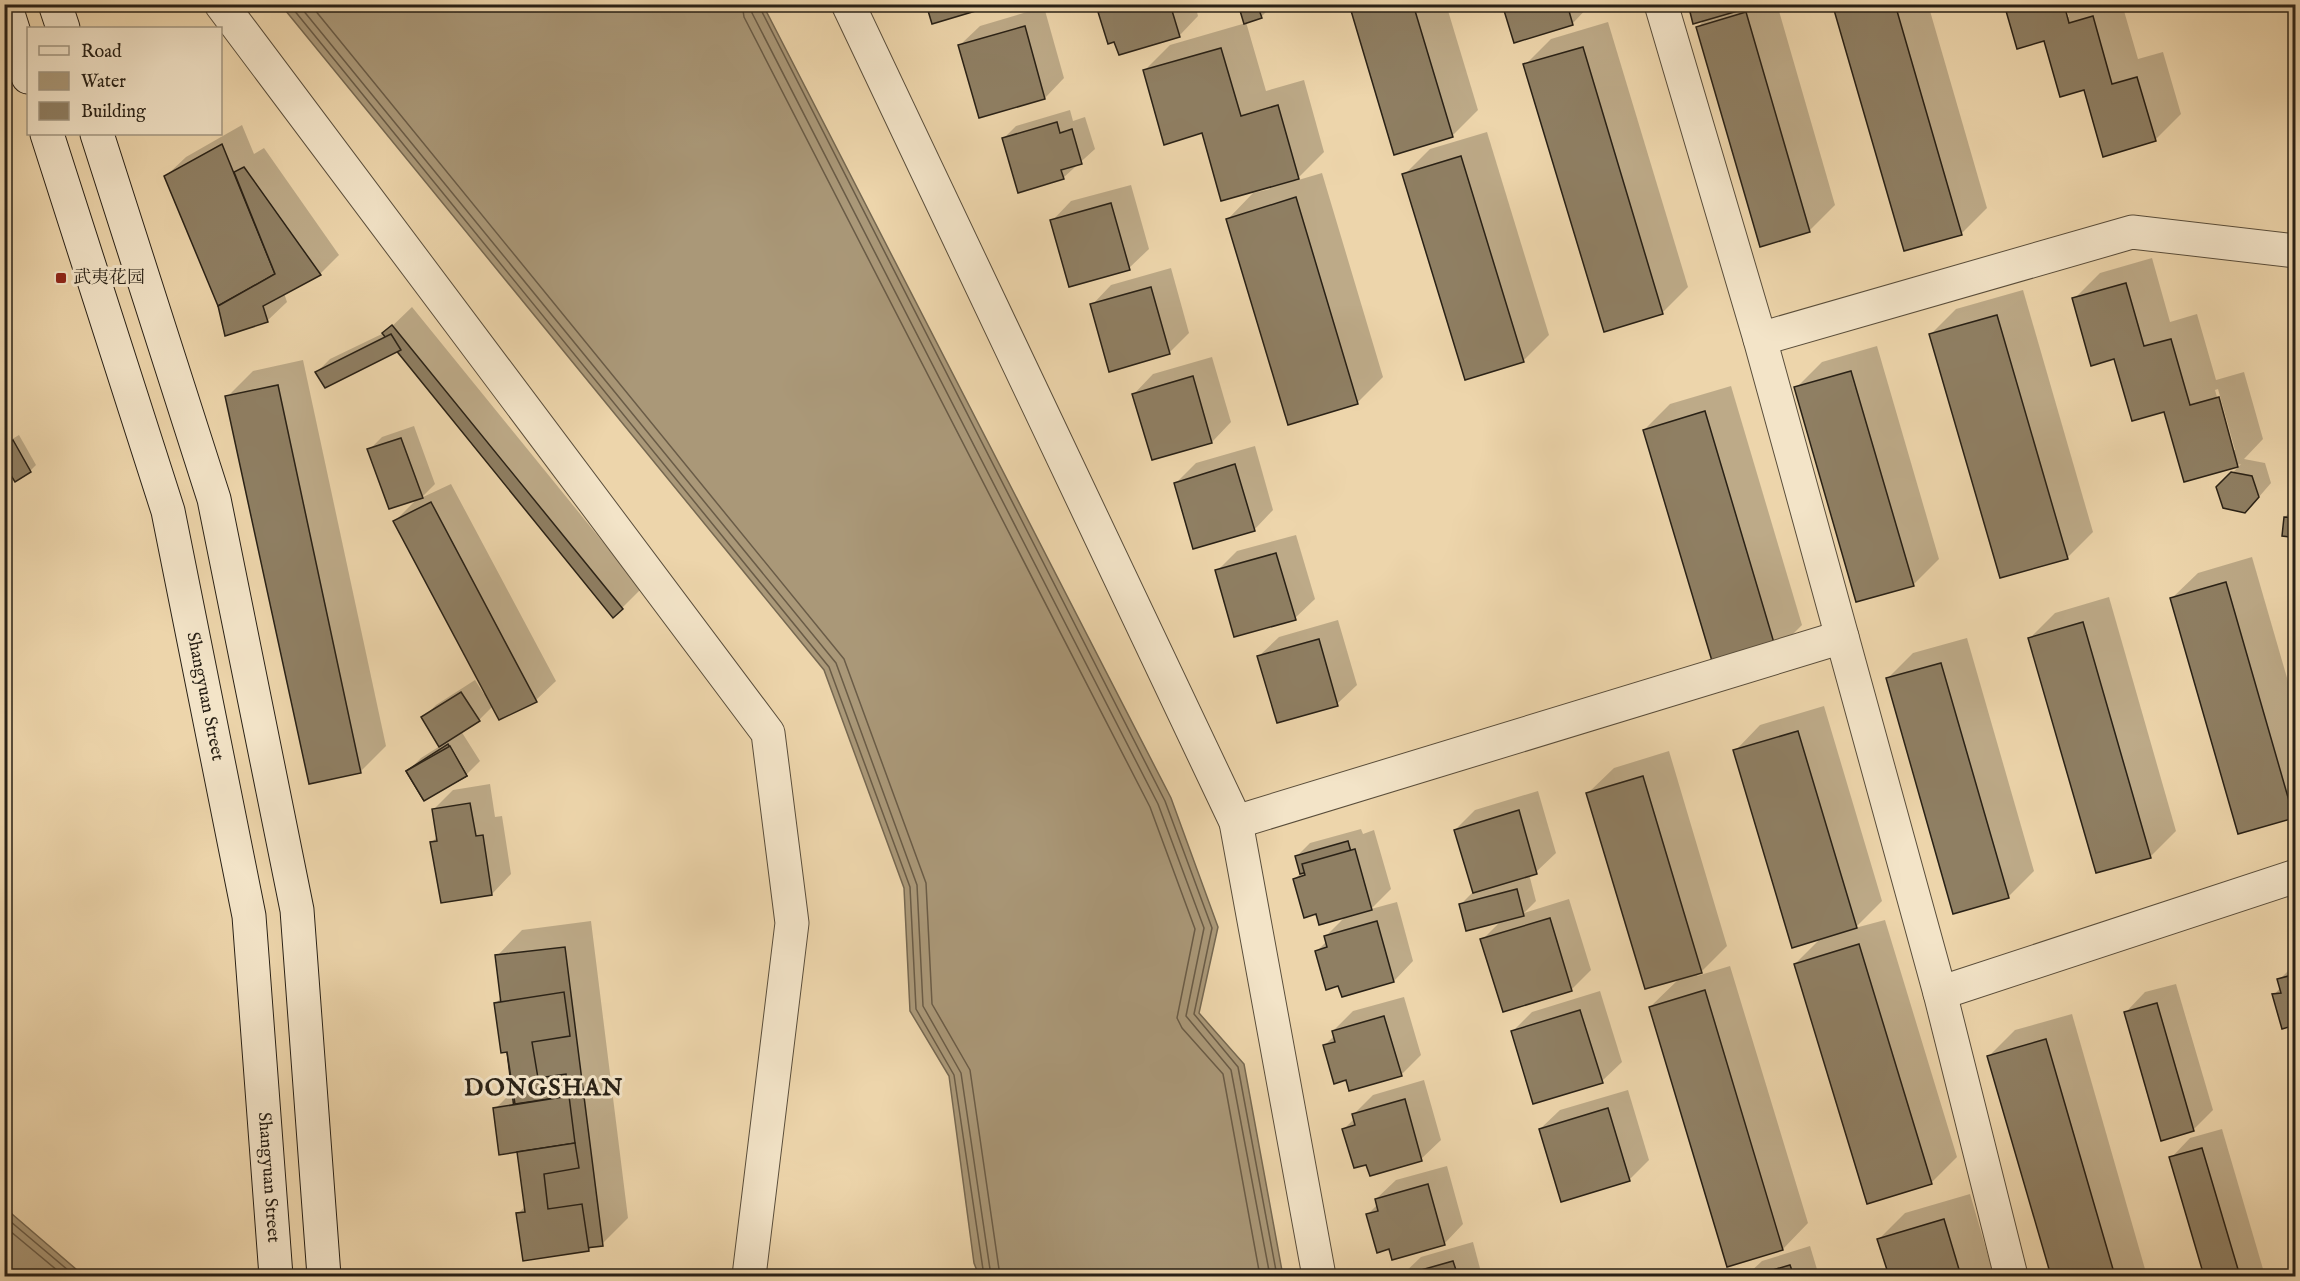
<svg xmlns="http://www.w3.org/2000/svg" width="2300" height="1281" viewBox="0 0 2300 1281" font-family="'IM FELL English','Noto Serif SC',serif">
<rect width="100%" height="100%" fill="#edd5ab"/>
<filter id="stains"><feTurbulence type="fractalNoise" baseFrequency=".00333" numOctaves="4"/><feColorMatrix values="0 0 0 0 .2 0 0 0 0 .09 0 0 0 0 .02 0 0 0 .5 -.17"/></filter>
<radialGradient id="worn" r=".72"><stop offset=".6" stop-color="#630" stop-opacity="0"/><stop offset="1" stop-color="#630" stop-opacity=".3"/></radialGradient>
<g fill="#aa9878" stroke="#766851" stroke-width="1.5">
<path d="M281,5H763L1171,798L1218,927L1199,1013L1244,1064L1283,1276H979L974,1263L949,1076L910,1011L904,888L824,670Z"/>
<path d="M5,1208L84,1276H5Z"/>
</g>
<g fill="#0003" fill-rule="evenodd">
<path d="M1107,4H1195L1198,16L1179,36L1099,12Z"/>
<path d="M1239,4H1265L1267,11L1261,17L1246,22L1266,91L1304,80L1324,152L1295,181L1322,173L1383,377L1357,403L1228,219L1253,193L1270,189L1269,186L1203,131L1144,71L1170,45L1246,23Z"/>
<path d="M1350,4H1446L1478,110L1452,136Z"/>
<path d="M1504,4H1591L1573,23L1515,41Z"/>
<path d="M1689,4H1777L1835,205L1809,231L1698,27L1706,18Z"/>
<path d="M1841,4H1928L1987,208L1962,233L1905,249L1836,10Z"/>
<path d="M2065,4H2122L2138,59L2163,52L2181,114L2155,140L2085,89L2066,17H2069Z"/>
<path d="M1044,7L1064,78L1045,98L980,116L960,45L980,26Z"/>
<path d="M1608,22L1688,287L1662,313L1525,65L1551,39Z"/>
<path d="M1070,110L1073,121L1085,117L1095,149L1063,178L1003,139L1016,126Z"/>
<path d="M242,125L254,154L264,148L339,255L320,274L284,293L287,302L267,321L219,306L166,176L186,157Z"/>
<path d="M1487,132L1549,335L1523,361L1404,175L1430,149Z"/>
<path d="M1131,185L1149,249L1129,268L1052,221L1071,201Z"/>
<path d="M2152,258L2170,322L2197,314L2216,380L2244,372L2263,439L2244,459L2265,463L2271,483L2258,498L2218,488L2241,464L2185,480L2165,411L2115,357L2074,299L2100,273ZM2218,389L2235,450H2232L2215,390Z"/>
<path d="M1171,268L1189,333L1170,352L1110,370L1092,305L1111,285Z"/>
<path d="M2023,290L2093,532L2067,558L1930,335L1956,309Z"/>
<path d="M412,307L641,589L622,608L397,350L317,372L330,359L386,332Z"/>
<path d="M1877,346L1939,559L1913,585L1796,388L1822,362Z"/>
<path d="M1212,357L1231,422L1212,442L1134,394L1153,374Z"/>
<path d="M303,360L386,746L360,772L227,397L253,371Z"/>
<path d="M1731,386L1802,625L1776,651L1644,430L1670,404Z"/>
<path d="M414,426L435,484L421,498L451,484L556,681L536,700L499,718L493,706L479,720L461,731L480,761L467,774L424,799L408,771L421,758L440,746L423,718L436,705L475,680L484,694L486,693L395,521L418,498L369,450L382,437Z"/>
<path d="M19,435L36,465L30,471L4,461V444Z"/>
<path d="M1255,446L1273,510L1254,530L1176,483L1196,463Z"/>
<path d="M2291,511L2296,512V536L2285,517Z"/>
<path d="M1296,535L1315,599L1295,618L1217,571L1237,551Z"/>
<path d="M2252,557L2296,709V814L2293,816L2172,598L2198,573Z"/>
<path d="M2109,597L2176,831L2151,856L2097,872L2030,638L2055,613Z"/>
<path d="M1338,620L1357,685L1337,704L1259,656L1279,637Z"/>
<path d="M1967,638L2034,871L2008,897L1887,679L1913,653Z"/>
<path d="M1824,706L1882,901L1855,928L1885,920L1957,1157L1931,1183L1795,964L1822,937L1735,751L1760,725Z"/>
<path d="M1669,751L1727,946L1697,976L1730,966L1808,1223L1783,1249L1650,1007L1681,977L1588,793L1614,768Z"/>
<path d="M490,784L495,817L502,816L511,874L492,894L432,842L438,836L434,809L453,790Z"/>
<path d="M1538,791L1556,853L1536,872L1529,874L1536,901L1524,913L1569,899L1591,970L1571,990L1482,940L1502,920L1461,904L1474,891L1455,830L1475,810Z"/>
<path d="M1361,829L1363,834L1374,830L1391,889L1371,909L1397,902L1413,961L1394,981L1339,984L1317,951L1327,941L1326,936L1346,916L1318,912L1295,879L1301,873L1297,856L1310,843Z"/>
<path d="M591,921L628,1218L602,1244L593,1245L589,1250L518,1214L527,1204L521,1150L495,1109L508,1096L514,1095L508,1050L495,1004L502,997L497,956L522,930Z"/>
<path d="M2296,963V1035L2293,1025L2274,995L2281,987L2279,980Z"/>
<path d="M2176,984L2213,1110L2193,1130L2126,1012L2145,992Z"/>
<path d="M1600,991L1622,1062L1602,1081L1512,1032L1532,1012Z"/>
<path d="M1404,997L1421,1055L1401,1075L1347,1078L1324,1046L1335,1035L1333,1031L1353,1011Z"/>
<path d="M2072,1014L2147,1276H2052L1989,1056L2015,1030Z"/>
<path d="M1424,1080L1441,1140L1421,1159L1367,1163L1344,1129L1354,1119L1353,1115L1373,1095Z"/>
<path d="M1628,1090L1649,1160L1630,1179L1562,1200L1540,1129L1560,1110Z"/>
<path d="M2222,1129L2263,1269L2255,1276H2206L2171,1158L2190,1138Z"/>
<path d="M1447,1166L1463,1224L1444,1244L1390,1247L1367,1215L1378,1204L1376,1199L1396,1180Z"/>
<path d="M1970,1194L1994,1276H1890L1879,1239L1905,1213Z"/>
<path d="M1473,1242L1482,1276H1401L1421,1257Z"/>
<path d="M1810,1246L1819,1276H1746L1762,1261Z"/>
</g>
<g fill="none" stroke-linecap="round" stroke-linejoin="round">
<g stroke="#6a5c47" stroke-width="1.5">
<path d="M289,4L829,667L910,887L916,1009L954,1075L984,1276"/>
<path d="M298,4L836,663L917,885L923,1006L961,1073L991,1276"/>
<path d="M310,4L844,659L926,883L932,1004L970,1070L1000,1276"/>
<path d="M742,4L744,17L1150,807L1195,929L1177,1018L1182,1028L1223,1074L1260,1276"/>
<path d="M751,4L752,13L1158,804L1204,928L1186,1016L1231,1070L1270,1276"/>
<path d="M758,4L1165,801L1212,928L1194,1014L1238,1067L1277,1276"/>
<path d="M4,1216L75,1276"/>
<path d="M4,1226L64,1276"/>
</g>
</g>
<g fill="#8f7f63" stroke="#292116" stroke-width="1.5">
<path d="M926,4H999L932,24Z"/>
<path d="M1106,4H1170L1180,37L1119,55L1114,42L1108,44L1098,12L1107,9Z"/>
<path d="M1238,4H1257L1262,18L1244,24Z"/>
<path d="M1349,4H1413L1453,137L1394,155Z"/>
<path d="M1502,4H1567L1573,25L1514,43Z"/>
<path d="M1688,4H1736L1738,11L1693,24Z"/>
<path d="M1852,4H1895L1962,235L1904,251L1834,10Z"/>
<path d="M2004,4H2064L2069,23L2093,16L2112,84L2137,77L2156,141L2103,157L2084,90L2060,97L2044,41L2017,49Z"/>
<path d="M1746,12L1810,232L1760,247L1696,27Z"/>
<path d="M1025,26L1045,99L979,118L958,45Z"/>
<path d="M1583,47L1663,314L1604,332L1523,64Z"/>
<path d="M1221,48L1241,116L1278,105L1299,179L1221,201L1202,133L1164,145L1143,70Z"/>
<path d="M1057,122L1060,133L1072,129L1082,164L1061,170L1064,179L1018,193L1002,138Z"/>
<path d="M222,144L275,274L218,306L164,176Z"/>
<path d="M1461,156L1524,362L1465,380L1402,174Z"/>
<path d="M244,167L321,275L263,306L268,322L225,336L218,306L275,274L234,172Z"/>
<path d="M1296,197L1358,404L1288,425L1226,219Z"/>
<path d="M1111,203L1130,270L1069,287L1050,220Z"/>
<path d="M2126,283L2144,346L2171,339L2190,405L2219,397L2238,467L2184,482L2164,412L2132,421L2114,359L2091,366L2072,298Z"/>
<path d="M1151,287L1170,354L1109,372L1090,304Z"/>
<path d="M1997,315L2068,559L2000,578L1929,334Z"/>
<path d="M392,325L623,609L613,618L382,333Z"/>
<path d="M391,334L401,350L325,388L315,372Z"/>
<path d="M1851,371L1914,586L1856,602L1794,387Z"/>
<path d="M1193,376L1212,443L1152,460L1132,394Z"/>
<path d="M278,385L361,773L309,784L225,396Z"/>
<path d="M1705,411L1777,653L1715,671L1643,430Z"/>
<path d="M401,438L423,498L389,509L367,449Z"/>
<path d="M13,440L31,472L15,482L4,464V445Z"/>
<path d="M1235,464L1255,531L1193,549L1174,483Z"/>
<path d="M2231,472L2252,476L2259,497L2245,513L2223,508L2216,487Z"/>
<path d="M431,502L537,702L499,720L393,521Z"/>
<path d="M2284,517L2296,518V538L2282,536Z"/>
<path d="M1276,553L1296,620L1234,637L1215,570Z"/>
<path d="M2226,582L2294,818L2238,834L2170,598Z"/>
<path d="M2083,622L2151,858L2096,873L2028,638Z"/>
<path d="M1319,639L1338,706L1277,723L1257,656Z"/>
<path d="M1941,663L2009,898L1953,914L1886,678Z"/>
<path d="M461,692L480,721L439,747L421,717Z"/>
<path d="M1798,731L1857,928L1792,948L1733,750Z"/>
<path d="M448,744L467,776L423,799L406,771Z"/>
<path d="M450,746L467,776L424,801L406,771Z"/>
<path d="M1643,776L1702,973L1645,989L1586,793Z"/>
<path d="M470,803L476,836L483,835L492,895L441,903L430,842L437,841L432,809Z"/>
<path d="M1519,810L1537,874L1473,893L1454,830Z"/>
<path d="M1348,841L1353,859L1300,874L1295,856Z"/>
<path d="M1355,849L1372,910L1319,925L1316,914L1304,918L1293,879L1305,875L1302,864Z"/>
<path d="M1517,889L1524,916L1466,931L1459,904Z"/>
<path d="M1550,918L1572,991L1503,1012L1480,939Z"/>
<path d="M1377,921L1394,982L1342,997L1338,986L1326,990L1315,951L1327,947L1324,936Z"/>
<path d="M1859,944L1932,1184L1867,1204L1794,964Z"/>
<path d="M565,947L603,1246L532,1254L495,955Z"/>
<path d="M2296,974V1041L2292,1026L2282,1029L2272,994L2281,993L2277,979Z"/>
<path d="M1705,990L1783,1250L1727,1267L1649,1007Z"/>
<path d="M564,992L570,1036L532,1042L538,1078L566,1074L569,1096L515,1104L507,1052L501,1053L494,1003Z"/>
<path d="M2157,1003L2194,1131L2161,1141L2124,1012Z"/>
<path d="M1580,1010L1603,1083L1533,1104L1511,1031Z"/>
<path d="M1384,1016L1402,1076L1349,1091L1346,1080L1334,1084L1323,1045L1335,1042L1332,1031Z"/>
<path d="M2046,1039L2115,1276H2051L1987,1056Z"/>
<path d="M569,1096L575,1143L499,1155L493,1108Z"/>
<path d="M1405,1099L1422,1161L1370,1176L1366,1165L1354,1168L1342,1129L1355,1125L1352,1114Z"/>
<path d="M1608,1108L1630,1181L1561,1202L1539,1129Z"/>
<path d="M575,1143L579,1168L544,1174L548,1209L582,1204L589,1251L523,1261L516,1213L525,1212L517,1152Z"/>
<path d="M2202,1148L2240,1276H2204L2169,1157Z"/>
<path d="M1428,1184L1445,1245L1392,1260L1389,1249L1377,1253L1366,1214L1378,1211L1375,1199Z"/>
<path d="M1944,1219L1961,1276H1889L1877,1239Z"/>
<path d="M1453,1261L1458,1276H1400Z"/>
<path d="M1790,1265L1794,1276H1752Z"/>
</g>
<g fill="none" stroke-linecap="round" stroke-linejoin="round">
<defs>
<g id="minor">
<path d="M221,4L768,733L792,923L749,1276"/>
<path d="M848,4L1236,822"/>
<path d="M1661,4L1760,339L2132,232L2296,251"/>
<path d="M1760,339L1940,993L2011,1276"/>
<path d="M1940,993L2296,876"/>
<path d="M1319,1276L1236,822L1842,637"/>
</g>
<g id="secondary">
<path d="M5,4L28,77"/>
<path d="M55,4L63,28"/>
<path id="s1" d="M47,134L168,511L249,916L276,1276"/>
<path d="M97,134L214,499L297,910L324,1276"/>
</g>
</defs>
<use href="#minor" stroke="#5a4e3b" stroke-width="35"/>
<use href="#secondary" stroke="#292116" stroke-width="35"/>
<use href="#minor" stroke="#f3e4c8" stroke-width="33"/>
<use href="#secondary" stroke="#f3e4c8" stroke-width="33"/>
</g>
<rect fill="#8f2418" stroke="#f3e4c8" stroke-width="2" x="55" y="272" width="12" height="12" rx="3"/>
<g text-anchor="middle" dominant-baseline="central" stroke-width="6" stroke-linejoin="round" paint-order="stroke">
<g font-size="18" fill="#292116" stroke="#f3e4c8" text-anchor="start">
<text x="73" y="278">武夷花园</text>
</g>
<g font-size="18" fill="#292116" stroke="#f3e4c8">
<text stroke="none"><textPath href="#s1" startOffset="585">Shangyuan Street</textPath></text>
<text stroke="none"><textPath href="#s1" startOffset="1071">Shangyuan Street</textPath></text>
</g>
<g font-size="24" font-weight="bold" letter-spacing="1.5" fill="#292116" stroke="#f3e4c8">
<text x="544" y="1088">DONGSHAN</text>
</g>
</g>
<rect width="2300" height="1281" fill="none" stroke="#edd5ab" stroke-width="24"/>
<rect x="6" y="6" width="2288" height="1269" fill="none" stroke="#292116" stroke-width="3"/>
<rect x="12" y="12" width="2276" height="1257" fill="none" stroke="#292116" stroke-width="1.5"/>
<rect x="27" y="27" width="195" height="108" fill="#f3e4c8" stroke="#a29681" stroke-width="1.5"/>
<rect x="39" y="46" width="30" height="9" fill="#f3e4c8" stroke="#a29681" stroke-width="1.5"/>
<text x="81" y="57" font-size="18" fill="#292116">Road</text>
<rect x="39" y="72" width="30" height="18" fill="#aa9878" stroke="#a29681" stroke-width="1.5"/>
<text x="81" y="87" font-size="18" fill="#292116">Water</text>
<rect x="39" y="102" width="30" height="18" fill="#8f7f63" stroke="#a29681" stroke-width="1.5"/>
<text x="81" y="117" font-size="18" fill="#292116">Building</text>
<rect width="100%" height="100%" filter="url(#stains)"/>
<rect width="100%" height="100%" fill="url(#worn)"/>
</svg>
